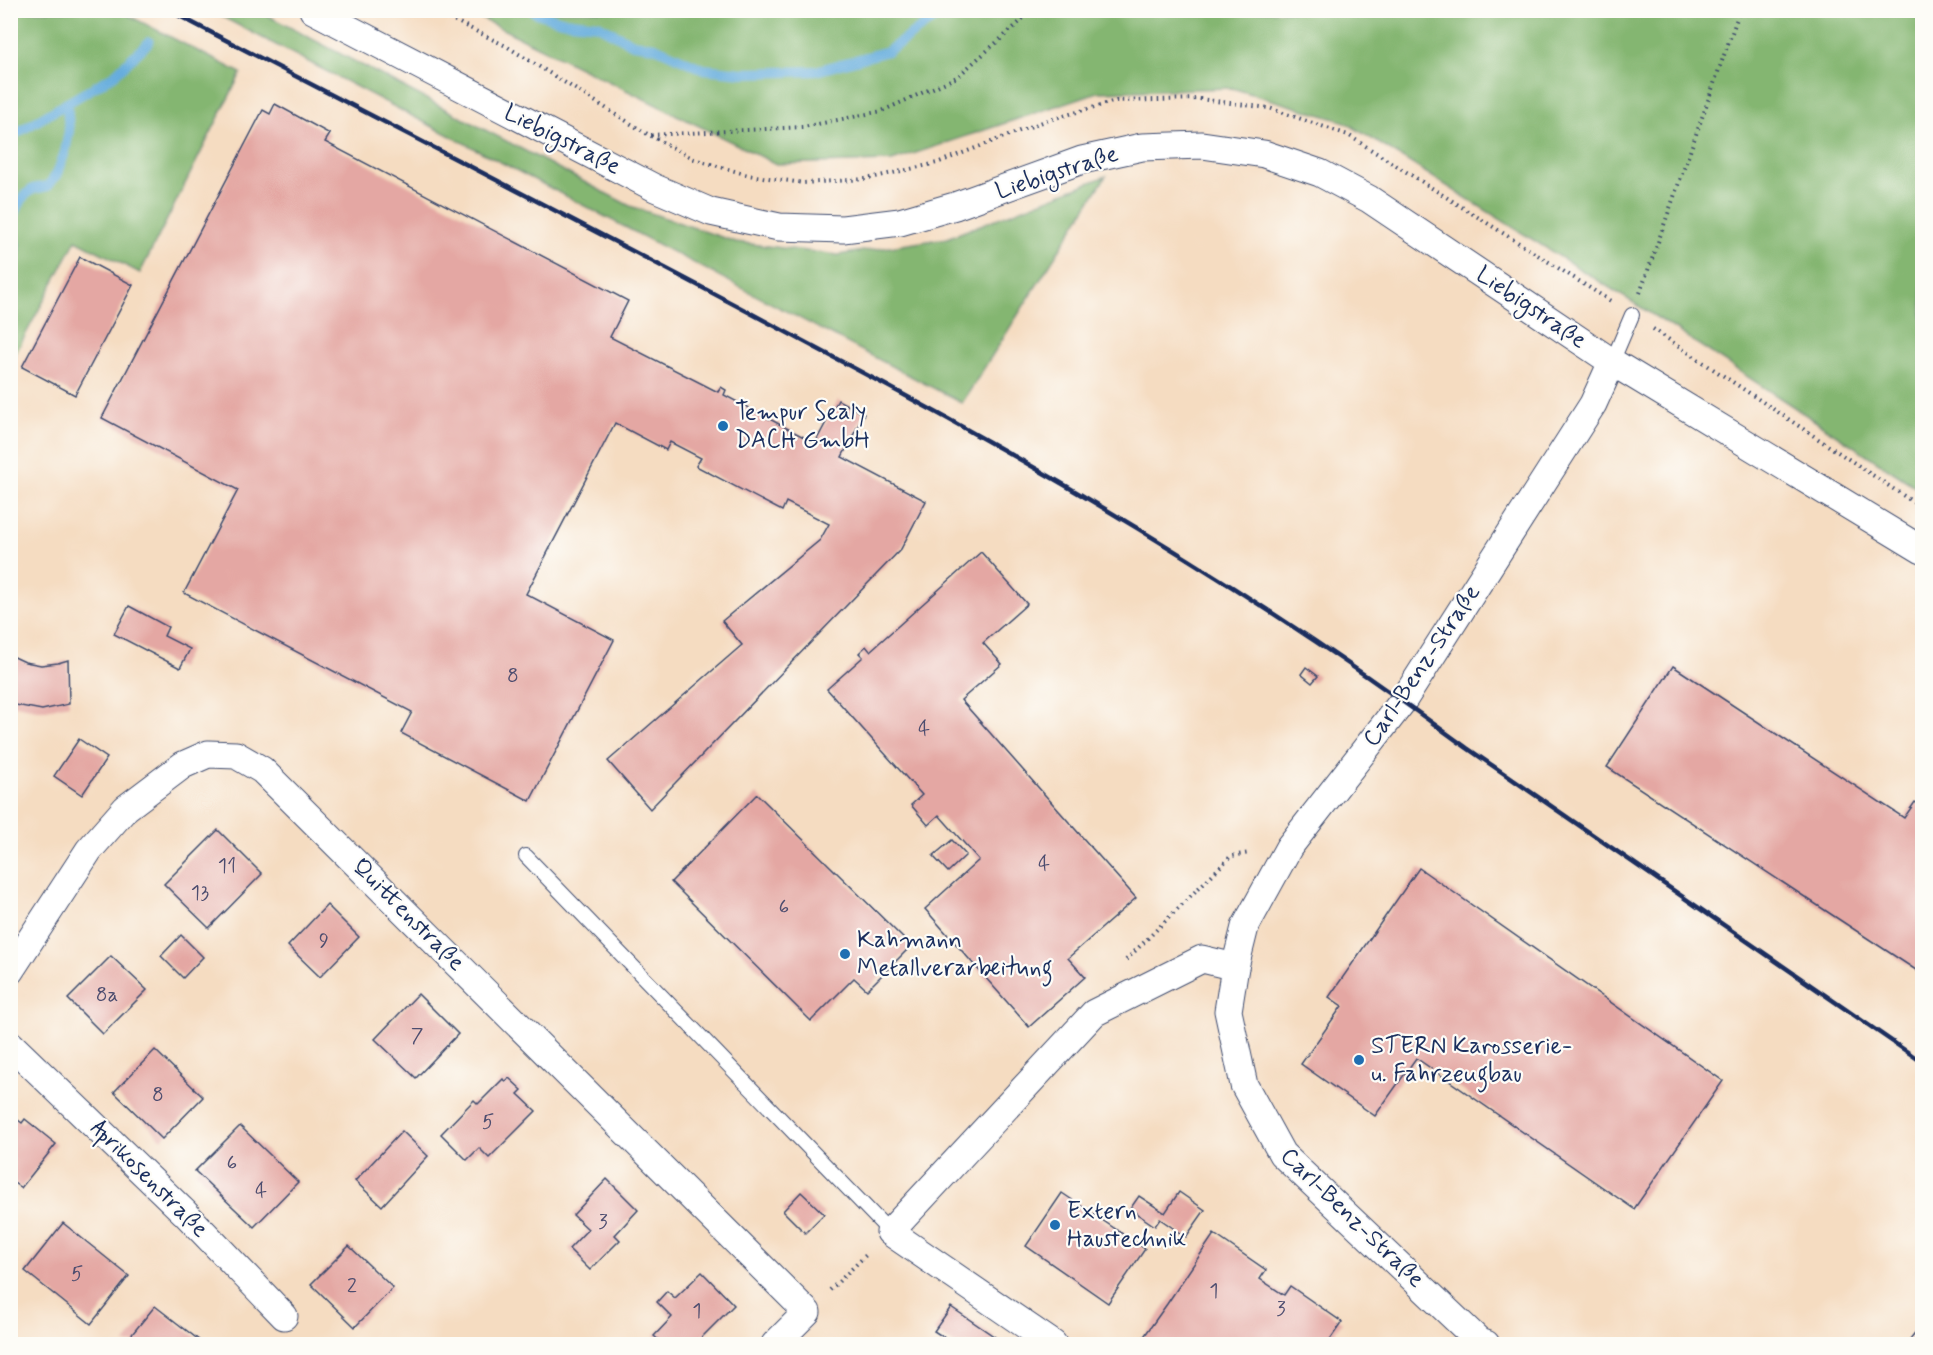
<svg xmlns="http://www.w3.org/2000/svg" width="1933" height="1355" viewBox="0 0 1933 1355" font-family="Mynerve,sans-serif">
<rect width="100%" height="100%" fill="#fdfcf7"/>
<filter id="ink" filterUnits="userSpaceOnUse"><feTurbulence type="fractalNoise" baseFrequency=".0167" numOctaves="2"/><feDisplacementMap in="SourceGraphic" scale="12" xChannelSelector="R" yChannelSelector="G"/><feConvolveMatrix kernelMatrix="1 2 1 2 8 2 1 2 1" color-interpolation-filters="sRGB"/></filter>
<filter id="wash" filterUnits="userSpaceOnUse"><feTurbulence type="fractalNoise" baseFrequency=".008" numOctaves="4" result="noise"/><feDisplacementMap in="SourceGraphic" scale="24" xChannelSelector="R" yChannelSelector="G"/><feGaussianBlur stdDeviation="1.35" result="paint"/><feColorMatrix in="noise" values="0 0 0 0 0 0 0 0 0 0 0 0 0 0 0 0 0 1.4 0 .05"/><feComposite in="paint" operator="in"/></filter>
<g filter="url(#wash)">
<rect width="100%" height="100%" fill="#f5dcc1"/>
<g fill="#84b671" stroke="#507268" stroke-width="1.5">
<path d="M11,11H120L241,73L140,273L76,240L11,362Z"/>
<path d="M211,11H259L630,206L736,242L838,255L947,238L1106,176L962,403Z"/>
<path d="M466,11H1922V491L1661,320L1345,122L1232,88L1098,92L892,161L776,164Z"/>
</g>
<path fill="#66addd" stroke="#406e9e" stroke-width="1.5" d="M11,222C22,241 24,251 11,270Z"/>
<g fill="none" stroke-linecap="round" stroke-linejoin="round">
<g stroke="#66addd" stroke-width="10">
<path d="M532,10L536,13L562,21L598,25L633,44L655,47L703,69L743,73L816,71L888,51L946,10"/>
<path d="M10,137L113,76L149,42"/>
<path d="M10,221L24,196L33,189L48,186L57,174L65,152L69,131L67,103"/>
</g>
</g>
<g id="blocks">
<g fill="#e4a7a3">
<path d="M275,104L330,134L325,142L628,301L610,337L718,392L721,387L726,390L724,395L815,443L838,400L864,414L842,457L926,501L901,549L650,809L608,761L742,645L722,621L820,540L829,524L786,502L782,511L696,466L701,458L670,442L666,450L615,423L526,594L614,640L530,801L401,733L412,712L184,593L238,490L102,418L263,110L270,114Z"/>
<path d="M80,257L133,285L75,395L22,367Z"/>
<path d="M981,552L1027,604L983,643L1002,664L961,700L1136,898L1068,958L1085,977L1029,1027L925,909L979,860L939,815L928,825L911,805L922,795L827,689L863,657L859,653L866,646L870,651Z"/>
<path d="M129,606L168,627L164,636L190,649L180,668L114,634Z"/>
<path d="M10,655L25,662L41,665L58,663L68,660L69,704L42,710L10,704Z"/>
<path d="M1673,666L1904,818L1915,802L1922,807V974L1607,767Z"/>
<path d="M1306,667L1318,676L1312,683L1301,674Z"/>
<path d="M79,739L107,758L82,795L54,776Z"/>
<path d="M757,794L911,946L867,990L854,978L811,1021L671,882Z"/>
<path d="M218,830L262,874L209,928L164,884Z"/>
<path d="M952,840L966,855L948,872L933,856Z"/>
<path d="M1419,868L1723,1081L1634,1209L1416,1058L1375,1116L1301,1064L1342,1006L1329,997Z"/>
<path d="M327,905L359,937L320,977L288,946Z"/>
<path d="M181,935L203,957L183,978L161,956Z"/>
<path d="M111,956L147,990L103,1034L68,999Z"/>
<path d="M418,994L458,1034L416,1078L375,1039Z"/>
<path d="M155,1050L203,1097L162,1139L114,1092Z"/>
<path d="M509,1078L522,1090L518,1094L536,1111L489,1158L479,1148L467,1160L441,1134L474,1100L478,1104L503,1079L506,1081Z"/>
<path d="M10,1114L22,1123L25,1119L56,1144L21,1188L10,1180Z"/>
<path d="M240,1126L298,1182L254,1227L195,1171Z"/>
<path d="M402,1131L428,1156L382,1206L355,1181Z"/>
<path d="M607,1179L638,1210L615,1235L620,1240L590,1270L569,1249L588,1229L573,1215Z"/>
<path d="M801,1192L824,1214L805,1233L783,1211Z"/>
<path d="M1179,1192L1205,1210L1186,1237L1160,1219L1155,1226L1130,1209L1139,1196L1165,1213Z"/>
<path d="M1062,1193L1145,1249L1108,1303L1026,1246Z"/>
<path d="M63,1223L129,1276L91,1324L25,1271Z"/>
<path d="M1214,1234L1266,1270L1260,1279L1284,1295L1290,1286L1342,1322L1327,1344H1143L1140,1342L1167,1304Z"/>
<path d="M349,1246L393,1288L355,1327L311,1284Z"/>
<path d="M702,1272L734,1305L695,1344H663L654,1336L672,1317L657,1302L667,1291L675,1298Z"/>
<path d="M155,1306L204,1344H124Z"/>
<path d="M951,1307L995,1337L990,1344H954L934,1331Z"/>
<path d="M1922,1324V1344H1906Z"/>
</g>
</g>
</g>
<g filter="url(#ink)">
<use href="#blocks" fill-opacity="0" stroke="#3c496d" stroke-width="1.5"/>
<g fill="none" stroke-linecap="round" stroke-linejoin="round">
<defs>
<g id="service">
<path d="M1612,362L1632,315"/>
<path d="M526,856L890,1232"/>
</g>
<g id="minor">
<path d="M313,10L655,188L711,212L779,227L843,229L900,222L955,206L1082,160L1142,147L1202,145L1264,154L1320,173L1369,199L1612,362L1922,550"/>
<path d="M10,971L89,850L126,808L183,765L208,754L236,755L262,770L807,1312L775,1344"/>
<path d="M10,1044L185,1213L284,1316"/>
<path d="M1053,1344L890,1232L1094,1013L1202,959L1235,967"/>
<path d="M1486,1344L1480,1342L1282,1154L1244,1085L1228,1011L1235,967L1245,927L1289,847L1403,701L1593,404L1612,362"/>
</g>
</defs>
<use href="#service" stroke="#3c496d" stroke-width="16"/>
<use href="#minor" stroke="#3c496d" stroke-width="29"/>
<g stroke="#3c496d" stroke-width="4" stroke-dasharray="1.5 4.5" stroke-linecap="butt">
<path d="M433,10L506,46L649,135L694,159L748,175L803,183L866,179L937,163L1045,121L1116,101L1199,99L1269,108L1348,135L1612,302"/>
<path d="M651,135L803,127L882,111L957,77L1020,22L1029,10"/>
<path d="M1640,293L1740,10"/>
<path d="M1653,329L1922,508"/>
<path d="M1126,960L1231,856L1250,853"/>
<path d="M830,1290L867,1254"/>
</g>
<use href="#service" stroke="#fff" stroke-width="14"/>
<use href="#minor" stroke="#fff" stroke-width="27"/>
<path stroke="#1b2f5e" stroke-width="4.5" d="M168,10C379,120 592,228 801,340C859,371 917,401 973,433C1144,528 1310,632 1467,748L1922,1062"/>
</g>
</g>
<g fill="#1f6fb2" stroke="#fdfcf7" stroke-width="2">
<circle cx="723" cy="426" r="6"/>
<circle cx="845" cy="954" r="6"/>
<circle cx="1359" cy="1060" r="6"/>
<circle cx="1055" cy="1225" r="6"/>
</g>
<g text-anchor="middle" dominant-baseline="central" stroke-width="4.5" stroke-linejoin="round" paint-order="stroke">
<g font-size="21" fill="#4d4d6f">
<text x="513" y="676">8</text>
<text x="924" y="729">4</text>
<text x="1044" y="864">4</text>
<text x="227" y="866">11</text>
<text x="200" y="893">13</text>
<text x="784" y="907">6</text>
<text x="324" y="941">9</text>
<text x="107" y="995">8a</text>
<text x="417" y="1036">7</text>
<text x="158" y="1095">8</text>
<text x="488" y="1122">5</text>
<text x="232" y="1163">6</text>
<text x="261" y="1191">4</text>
<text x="603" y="1222">3</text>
<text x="77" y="1274">5</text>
<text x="352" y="1286">2</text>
<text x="1214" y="1291">1</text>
<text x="1281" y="1309">3</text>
<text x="697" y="1311">1</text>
</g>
<g font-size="24" fill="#1b2f5e" stroke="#fdfcf7">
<text transform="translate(562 140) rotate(27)">Liebigstraße</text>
<text transform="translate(1057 173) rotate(-18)">Liebigstraße</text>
<text transform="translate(1531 308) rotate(34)">Liebigstraße</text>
<text transform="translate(1422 666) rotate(-56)">Carl-Benz-Straße</text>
<text transform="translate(408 915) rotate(45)">Quittenstraße</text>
<text transform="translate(149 1179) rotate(45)">Aprikosenstraße</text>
<text transform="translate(1352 1218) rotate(44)">Carl-Benz-Straße</text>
</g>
<g font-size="24" fill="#1b2f5e" stroke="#fdfcf7" text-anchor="start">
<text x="735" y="412">Tempur Sealy<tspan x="735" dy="28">DACH GmbH</tspan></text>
<text x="857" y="940">Kahmann<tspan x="857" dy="28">Metallverarbeitung</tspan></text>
<text x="1371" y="1046">STERN Karosserie-<tspan x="1371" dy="28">u. Fahrzeugbau</tspan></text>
<text x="1067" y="1211">Extern<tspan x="1067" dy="28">Haustechnik</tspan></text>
</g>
</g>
<rect width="1933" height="1355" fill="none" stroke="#fdfcf7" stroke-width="36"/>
</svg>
